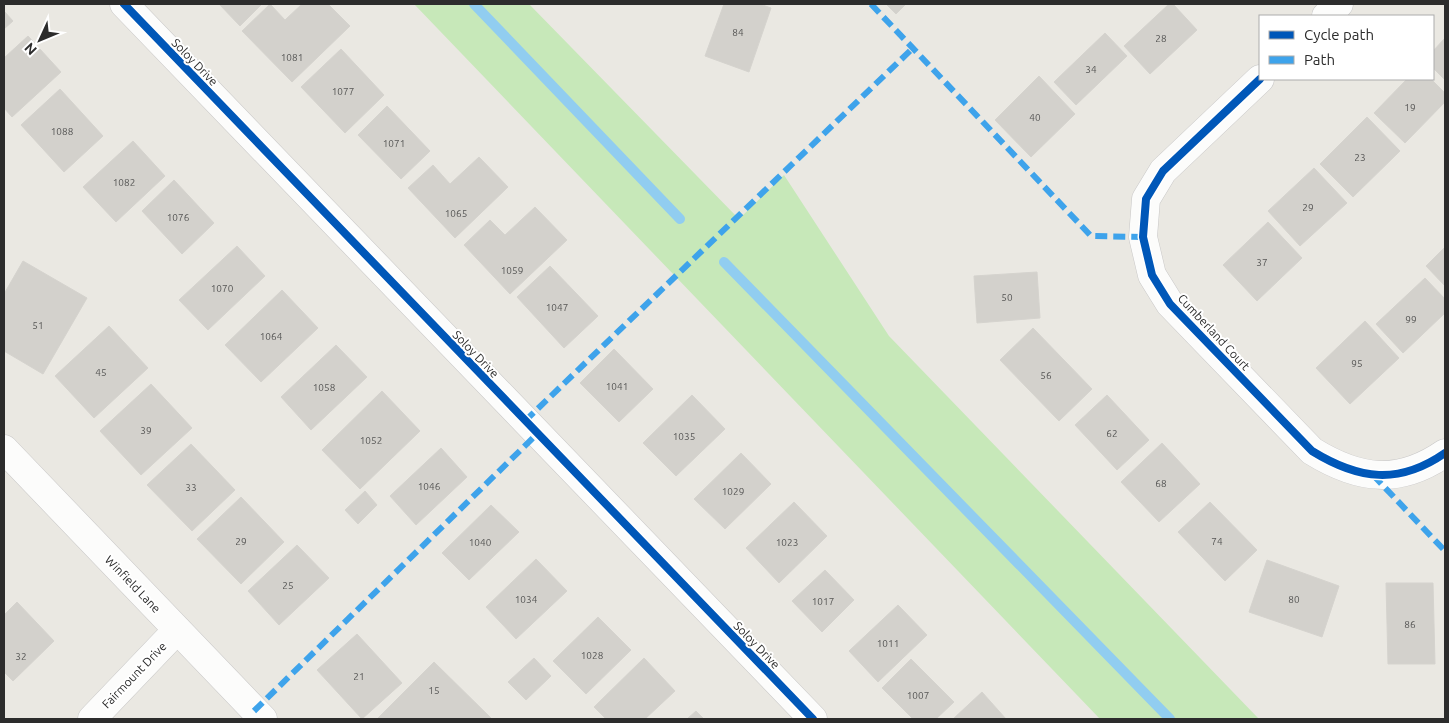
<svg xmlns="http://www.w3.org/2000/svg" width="1449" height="723" viewBox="0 0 1449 723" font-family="Ubuntu,sans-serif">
<rect width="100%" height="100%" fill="#eae8e2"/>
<path fill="#c7e8b9" d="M414,4H529L739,219L784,175L889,336L1259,719H1100Z"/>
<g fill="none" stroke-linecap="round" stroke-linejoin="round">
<g stroke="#91cdf0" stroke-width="10">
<path d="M474,4L680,219"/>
<path d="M724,262L1170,719"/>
</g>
</g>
<g fill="#d3d1cc" stroke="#d5d3ce">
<path d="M219,4H262L240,26Z"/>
<path d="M270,4L285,20L302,4H328L350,26L292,82L242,31Z"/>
<path d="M724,4H760L771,8L749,72L705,56Z"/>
<path d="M886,4H906L896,14Z"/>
<path d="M1169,4H1173L1197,30L1150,74L1124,46Z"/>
<path d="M4,11L13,21L4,29Z"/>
<path d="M1105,33L1127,56L1076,105L1054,82Z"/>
<path d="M28,36L61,72L12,117L4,108V58Z"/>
<path d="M1445,38V80L1433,68V51Z"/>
<path d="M341,49L384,95L345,133L301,87Z"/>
<path d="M1039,76L1075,114L1031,157L995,120Z"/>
<path d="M1407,79H1431L1445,93V102L1405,143L1374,113Z"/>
<path d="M60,89L103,136L64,172L21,125Z"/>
<path d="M387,106L430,151L401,179L358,135Z"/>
<path d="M1367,117L1400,151L1353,197L1320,164Z"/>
<path d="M133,141L165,176L116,222L83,187Z"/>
<path d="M479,157L508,187L455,238L408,188L433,165L450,184Z"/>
<path d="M1314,168L1347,203L1300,246L1268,211Z"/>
<path d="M174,180L214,223L182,254L142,211Z"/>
<path d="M535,207L567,240L510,294L464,245L490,220L505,235Z"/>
<path d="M1268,222L1302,258L1257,301L1223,265Z"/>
<path d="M237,246L265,276L208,330L179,300Z"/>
<path d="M1445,247V286L1426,266Z"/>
<path d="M23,261L87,298L43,374L4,351V294Z"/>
<path d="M550,266L598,316L564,348L517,297Z"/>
<path d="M1037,272L1040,318L977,323L974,276Z"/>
<path d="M1425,278L1445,299V313L1403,353L1376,324Z"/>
<path d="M282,290L318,328L261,382L225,345Z"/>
<path d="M1365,321L1399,358L1350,404L1316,368Z"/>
<path d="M109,326L148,368L94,418L55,376Z"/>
<path d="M1033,328L1092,389L1059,421L1000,360Z"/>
<path d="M336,345L367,377L311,430L281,397Z"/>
<path d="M614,349L653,389L619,422L580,383Z"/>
<path d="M151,384L192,428L141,475L100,431Z"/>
<path d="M382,391L420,431L360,489L322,450Z"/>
<path d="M692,395L725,429L676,476L643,443Z"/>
<path d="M1107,395L1149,440L1117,470L1075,425Z"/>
<path d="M1162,443L1200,484L1159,522L1121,482Z"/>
<path d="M191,444L235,490L192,531L147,485Z"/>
<path d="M441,448L467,477L416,525L390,496Z"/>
<path d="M741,453L771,484L725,529L694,499Z"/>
<path d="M365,491L377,505L358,524L345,510Z"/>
<path d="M241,497L284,542L241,584L197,539Z"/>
<path d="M794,502L827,536L779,583L746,548Z"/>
<path d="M1210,502L1257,550L1225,581L1178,532Z"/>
<path d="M491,505L519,532L469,580L442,553Z"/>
<path d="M297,545L329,578L279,625L248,591Z"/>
<path d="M536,559L567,591L516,639L486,607Z"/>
<path d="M1267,560L1339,586L1322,637L1249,612Z"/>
<path d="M825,570L854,600L822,632L792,601Z"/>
<path d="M1386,583H1433L1435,664H1388Z"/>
<path d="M17,602L54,641L13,681L4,672V615Z"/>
<path d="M898,605L927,635L878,682L849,651Z"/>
<path d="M598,617L631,650L586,694L553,661Z"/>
<path d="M357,634L402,683L362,719L317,670Z"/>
<path d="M534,658L551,676L526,700L508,682Z"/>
<path d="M644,658L675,691L645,719H606L594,707Z"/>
<path d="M911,659L954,702L936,719H913L882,688Z"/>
<path d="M434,662L492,719H377Z"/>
<path d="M982,692L1006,719H953Z"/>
<path d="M696,711L704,719H687Z"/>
</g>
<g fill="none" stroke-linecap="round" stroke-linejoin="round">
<defs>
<g id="minor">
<path d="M124,4L813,719"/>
<path d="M1326,16L1339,4"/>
<path d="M1260,79L1163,171L1146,199L1143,237L1152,275L1170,304L1312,451C1359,480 1399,485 1445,453"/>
<path d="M4,449L263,719"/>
<path d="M92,719L177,630"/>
</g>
</defs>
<use href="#minor" stroke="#c8c7c7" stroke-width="29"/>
<use href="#minor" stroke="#fcfcfb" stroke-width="28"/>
<g stroke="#3ea3eb" stroke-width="6" stroke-dasharray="12 6" stroke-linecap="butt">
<path d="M871,4L1091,236L1143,237"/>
<path d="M525,421L913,48"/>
<path d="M1373,475L1445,551"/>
<path d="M254,711L537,434"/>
</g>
<defs>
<g id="cycleway">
<path d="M124,4L813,719"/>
<path d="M1260,79L1163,171L1146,199L1143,237L1152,275L1170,304L1312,451C1359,480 1399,485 1445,453"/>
</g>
</defs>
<use href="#cycleway" stroke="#fff" stroke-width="11"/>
<use href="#cycleway" stroke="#0057b8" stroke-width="8"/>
</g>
<g text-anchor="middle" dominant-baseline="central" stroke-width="4" stroke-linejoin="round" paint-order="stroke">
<g font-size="10" fill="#565655">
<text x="738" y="32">84</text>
<text x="1161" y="38">28</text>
<text x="292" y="57">1081</text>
<text x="1091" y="69">34</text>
<text x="343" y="91">1077</text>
<text x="1410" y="107">19</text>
<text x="1035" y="117">40</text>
<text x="62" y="131">1088</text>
<text x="394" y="143">1071</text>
<text x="1360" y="157">23</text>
<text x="124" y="182">1082</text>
<text x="1308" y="207">29</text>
<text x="456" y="213">1065</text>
<text x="178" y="217">1076</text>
<text x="1262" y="262">37</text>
<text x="512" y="270">1059</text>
<text x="222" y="288">1070</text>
<text x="1007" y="297">50</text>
<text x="557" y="307">1047</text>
<text x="1411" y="319">99</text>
<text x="38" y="325">51</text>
<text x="271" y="336">1064</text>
<text x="1357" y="363">95</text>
<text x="101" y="372">45</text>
<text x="1046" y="375">56</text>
<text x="617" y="386">1041</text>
<text x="324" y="387">1058</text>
<text x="146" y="430">39</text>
<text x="1112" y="433">62</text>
<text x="684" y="436">1035</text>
<text x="371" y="440">1052</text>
<text x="1161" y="483">68</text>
<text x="429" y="486">1046</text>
<text x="191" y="487">33</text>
<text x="733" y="491">1029</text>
<text x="241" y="541">29</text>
<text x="1217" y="541">74</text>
<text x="480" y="542">1040</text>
<text x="787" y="542">1023</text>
<text x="288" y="585">25</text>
<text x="526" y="599">1034</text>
<text x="1294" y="599">80</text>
<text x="823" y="601">1017</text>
<text x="1410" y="624">86</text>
<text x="888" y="643">1011</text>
<text x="592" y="655">1028</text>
<text x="21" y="656">32</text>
<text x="359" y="676">21</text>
<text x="434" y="690">15</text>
<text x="918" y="695">1007</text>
</g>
<g font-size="12" fill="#2c2c2c" stroke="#fff">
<text transform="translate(195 62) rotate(46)">Soloy Drive</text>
<text transform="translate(1214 332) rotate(47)">Cumberland Court</text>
<text transform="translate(476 354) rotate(46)">Soloy Drive</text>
<text transform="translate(133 584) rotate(46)">Winfield Lane</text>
<text transform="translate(757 645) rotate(46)">Soloy Drive</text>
<text transform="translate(134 675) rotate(-46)">Fairmount Drive</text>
</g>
</g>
<rect width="1449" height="723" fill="none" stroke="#2c2c2c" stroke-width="10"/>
<rect x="1259" y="15" width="175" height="65" fill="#ffffff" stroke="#ababab"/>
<rect x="1269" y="31" width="25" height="8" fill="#0057b8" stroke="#ababab"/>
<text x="1304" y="40" font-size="15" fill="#2c2c2c">Cycle path</text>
<rect x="1269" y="56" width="25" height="8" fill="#3ea3eb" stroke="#ababab"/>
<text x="1304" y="65" font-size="15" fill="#2c2c2c">Path</text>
<g transform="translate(40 40) rotate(226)" stroke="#ffffff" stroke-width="4" paint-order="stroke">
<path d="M0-4L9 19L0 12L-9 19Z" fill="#2c2c2c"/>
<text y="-8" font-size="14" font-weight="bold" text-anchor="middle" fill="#2c2c2c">N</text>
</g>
</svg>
